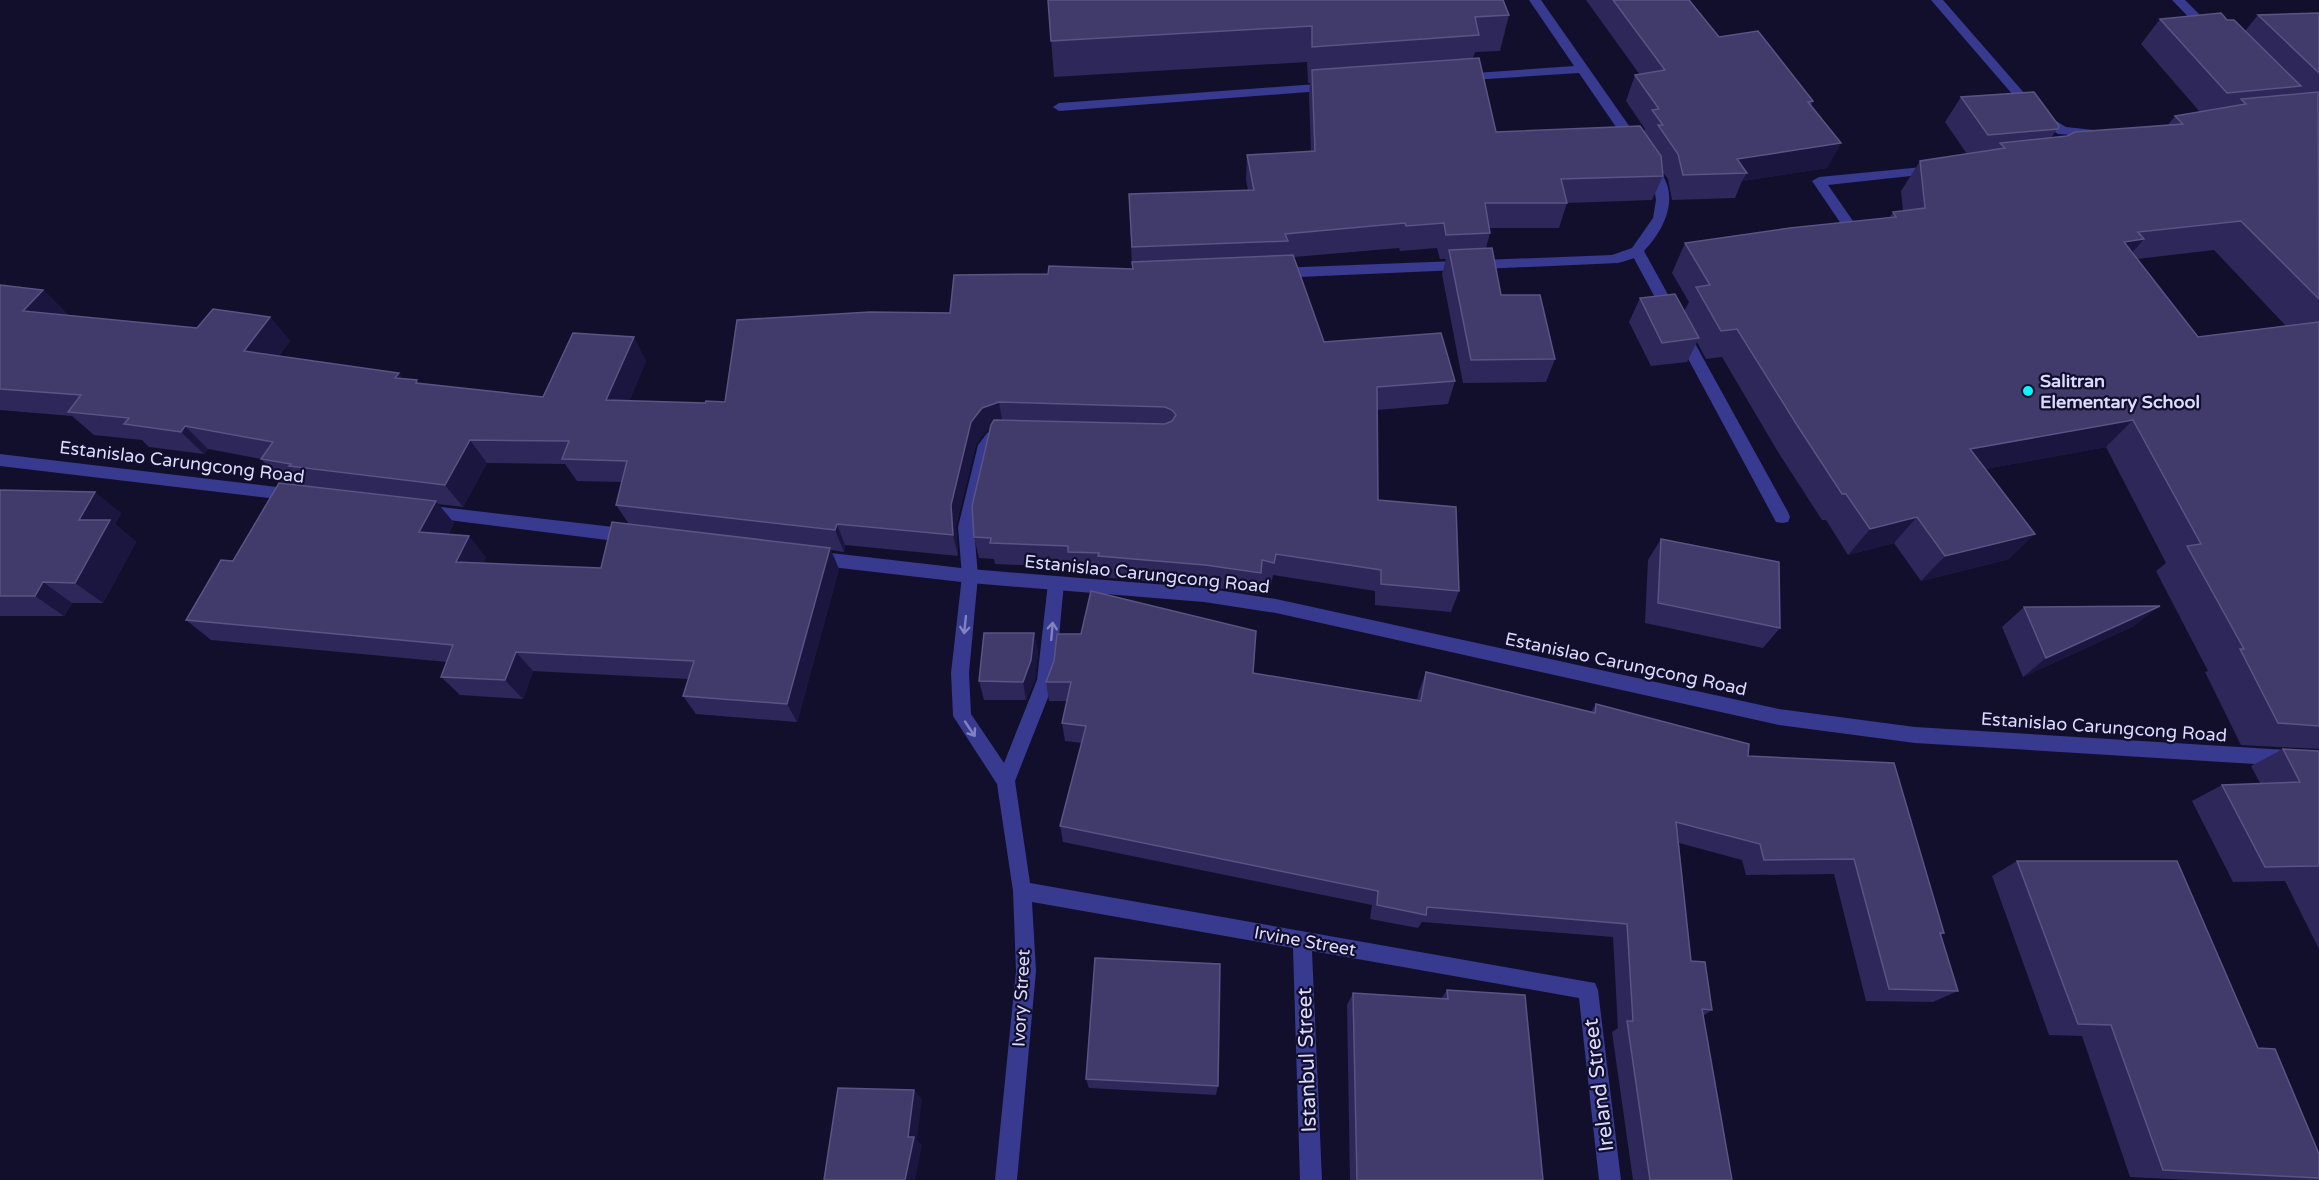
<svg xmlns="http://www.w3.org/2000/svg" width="2319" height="1180" viewBox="0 0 2319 1180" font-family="'Varela Round',sans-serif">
<rect width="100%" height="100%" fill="#120f2c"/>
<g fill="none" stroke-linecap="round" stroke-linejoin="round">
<path fill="#373a8e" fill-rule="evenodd" d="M1637,246L1644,251L1788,512L1790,517L1788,522L1782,523L1776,522L1630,251Z"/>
<g fill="#373a8e" fill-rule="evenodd">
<path d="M1529,0H1541L1639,140L1640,143L1639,146H1629L1579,73L1457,81L1455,78L1461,74L1574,66Z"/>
<path d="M1931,0H1943L2040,111L2066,127L2103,131L2104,134L2103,137L2058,134L2032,117Z"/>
<path d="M2172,0H2185L2213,28V34H2205Z"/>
<path d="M1330,83L1334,84L1336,87L1334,90L1059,111L1053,107L1059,103Z"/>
<path d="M1648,161C1655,162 1657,168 1661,173C1680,199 1663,232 1643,252C1638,258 1626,261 1618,263L1277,278L1270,273L1277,268L1612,255L1632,248L1653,218L1656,200L1653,181L1641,165Z"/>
<path d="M1933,166L1940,170L1938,173L1828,185L1862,234L1855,239L1850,237L1812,181L1819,177Z"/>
<path d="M1005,427L1010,429L1013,433L1010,437L997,441L993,447L974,527L978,576L969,673L971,714L1004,763L1037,680L1048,583L1050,578L1056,576L1062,578L1064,583L1055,680L1015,781L1030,883L1595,983L1598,990L1621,1180H1599L1579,998L1312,951L1322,1180H1300L1293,948L1032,902L1036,971L1017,1180H995L1016,971L1013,891L997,784L953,716L951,673L962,576L958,527L978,445L987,433Z"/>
</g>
<g fill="#373a8e" fill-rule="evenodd">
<path d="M0,454L294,489L300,491L302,495L300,499L294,501L0,466Z"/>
<path d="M424,505L631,529L637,531L639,536L637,541L631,543L424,517L418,516L416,511L418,506Z"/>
<path d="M814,551L970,569L1204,588L1276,599L1779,709L1915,727L2319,752V768L1915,743L1779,725L1276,613L1204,602L970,583L814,565L808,563L806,558L808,553Z"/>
</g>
</g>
<g fill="#2e275a" fill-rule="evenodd">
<path d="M1048,0L1509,15L1500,51L1475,52L1473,58L1496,132H1644L1645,129L1626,101L1635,75H1640L1586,0H1689L1719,37L1813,101L1811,106L1841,143L1827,168L1742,181L1735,198L1672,200L1668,179L1662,171L1663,176L1652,200L1567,203L1559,228H1489L1490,233L1486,248L1501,295L1555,359L1546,382L1463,383L1442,274L1446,259H1440L1437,248L1400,251L1399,248L1294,257L1324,342L1455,381L1448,404L1377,410L1378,500L1459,591L1451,612L1375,605V591L1273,575L1271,584L1260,581L1258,594L1204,586L1100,577V574L1070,573V567L995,564L994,559L979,558L974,537L990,429L986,431L976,444L956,526L958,556L845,545L844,552L831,550L839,569L797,722L696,714L683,696L688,679L533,671L523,699L460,695L441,677L447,662L211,640L186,620L233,561L308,486L282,482L261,459L208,449L204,454L149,447L142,440L94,435L72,416L0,410V285L43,290L67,314L66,316L197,328L270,317L290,341L279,356L403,379L419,383L543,397L646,361L629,401L705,403L725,402L1048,274L1132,269L1129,194L1248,190L1246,180L1247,155L1311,151L1309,95L1310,83H1308L1307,62L1054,77ZM487,463L565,464L577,481L622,482L616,505L629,524L601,568L483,563L486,557L448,534L454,523L438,504L463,507Z"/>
<path d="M2319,13V749L2241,745L2205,672L2208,671L2156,571L2166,563L2106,447L1985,469L2009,559L1921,581L1894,543L1848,555L1826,520H1822L1778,452L1722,357L1706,359L1697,342L1687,362L1651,366L1629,322L1640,298L1684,311L1689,302L1672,273L1685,243L1890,217L1893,212L1903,211L1901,191L1920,161L1967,154L1945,122L1961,97L2059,126L2051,138L2167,126L2175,116L2200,112L2141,44L2160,19L2227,20L2245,31L2258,15ZM2214,250L2286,326L2198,337L2137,259Z"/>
<path d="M0,490L121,513L115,524L136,542L103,603H72L64,616H0Z"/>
<path d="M1661,539L1780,628L1763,648L1645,623L1648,560Z"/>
<path d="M2024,607L2134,626L2023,677L2002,627Z"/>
<path d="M1034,633L1038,653L1035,679L1026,700H984L979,681Z"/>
<path d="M1426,672L1591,712L1596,704L1748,756L1944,933L1941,935L1958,991L1933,1002L1866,1001L1834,874L1746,875L1742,860L1679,843L1691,961L1712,1010L1703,1016L1732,1180H1633L1612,1032L1618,1028L1613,937L1422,922L1418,928L1370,919L1372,905L1063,842L1060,826L1082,743L1065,741L1062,723L1067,701H1049L1046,682L1253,673L1417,700L1419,691Z"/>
<path d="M2283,749L2319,751V949L2285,881L2233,882L2192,801L2222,785L2260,783L2251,766Z"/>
<path d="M2017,861L2258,1048L2319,1154V1180H2191L2130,1177L2082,1036L2049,1035L1992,876Z"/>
<path d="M1447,990L1543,1180H1350L1347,1005L1353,993L1441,999Z"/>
<path d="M1086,1079L1218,1086L1216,1095L1089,1088Z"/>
</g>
<g fill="#1b1640">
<path d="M1841,143L1827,168L1742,181L1747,173L1737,159Z"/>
<path d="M2144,239L2119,268L2124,242Z"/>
<path d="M43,290L67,314L49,335L23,311Z"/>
<path d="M270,317L290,341L265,374L244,351Z"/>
<path d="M634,337L646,361L620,423L606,400Z"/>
<path d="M399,373L416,396L395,378Z"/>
<path d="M999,402L1003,425L986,431L976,444L956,526L958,556L953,535L951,505L971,422L982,408Z"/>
<path d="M2133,420L2106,447L1946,476L1970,449Z"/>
<path d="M185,426L208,449L204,454L181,432Z"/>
<path d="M470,440L487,463L463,507L445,485Z"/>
<path d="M95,492L121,513L115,524L136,542L103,603L75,583L79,520Z"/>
<path d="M436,501L454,523L437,553L419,532Z"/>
<path d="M1917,517L1894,543L1848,555L1870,529Z"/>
<path d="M837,524L845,545L844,552L835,530Z"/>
<path d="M2035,534L2009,559L1921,581L1945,556Z"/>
<path d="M469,536L486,557L474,583L456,562Z"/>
<path d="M830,548L839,569L797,722L787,704Z"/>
<path d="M43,582L72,603L64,616L35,596Z"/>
<path d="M2160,606L2134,626L2023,677L2046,658Z"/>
<path d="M1034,633L1038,653L1035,679L1026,700L1023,682Z"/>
<path d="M516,652L533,671L523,699L505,680Z"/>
<path d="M914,1090L922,1099L917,1140L922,1145L915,1180H905L908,1137Z"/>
</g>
<g fill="#413b6c" stroke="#595483" stroke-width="1.5">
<path d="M1048,0H1503L1509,15L1475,17L1479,35L1312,47V26L1051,41Z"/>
<path d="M1613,0H1689L1719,37L1758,31L1813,101L1808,102L1841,143L1737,159L1747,173L1683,175L1678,154L1658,125H1663L1652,110L1659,109L1635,75L1665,70Z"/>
<path d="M2221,13L2227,20H2234L2301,86L2227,93L2160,19Z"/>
<path d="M2319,13V73L2258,15Z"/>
<path d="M1479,58L1496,132L1640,126L1661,156L1663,176L1561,179L1567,203H1485L1490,233L1446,235L1444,223L1406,226L1405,223L1285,234L1288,241L1132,247L1129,194L1254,190L1247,155L1315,151L1312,70Z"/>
<path d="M2034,92L2059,126L2058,129L1988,135L1961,97Z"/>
<path d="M2318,92L2319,299L2241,221L2138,232L2144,239L2124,242L2198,337L2319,322V726L2278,723L2240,649H2244L2187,546L2201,544L2133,420L1970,449L2035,534L1945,556L1917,517L1870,529L1846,494H1842L1797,425L1737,329L1721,331L1696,287L1710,285L1685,243L1790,228L1896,217L1893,212L1925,208L1920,161L2005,148L2000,143L2067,136L2075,132L2183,124L2175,116L2246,104L2241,99Z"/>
<path d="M1492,248L1501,295H1540L1555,359L1471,360L1449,250Z"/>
<path d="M1293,255L1324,342L1441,333L1455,381L1377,387L1378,500L1456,507L1459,591L1381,584V570L1276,554L1274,563L1262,560L1261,573L1205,565L1098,556L1099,553L1068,552V546L990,543L991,538L974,537L972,506L991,425L994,420L1165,424L1172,421L1176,415L1172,410L1165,407L999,402L982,408L971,422L951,505L953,535L837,524L835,530L616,505L627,461L562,459L569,441L470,440L445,485L289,466L291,464L261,459L273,442L185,426L181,432L124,424L129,418L68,412L81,395L0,389V285L43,290L23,311L197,328L213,309L270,317L244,351L399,373L395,378L417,380L416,383L543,397L573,333L634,337L606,400L705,403L706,401L725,402L737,320L870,312L950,313L954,275L1048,274L1049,266L1133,269L1132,262Z"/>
<path d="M1675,294L1699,338L1662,343L1640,298Z"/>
<path d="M279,483L436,501L419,532L469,536L456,562L601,568L612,522L830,548L787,704L683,696L694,661L516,652L505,680L441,677L453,645L186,620L221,560L233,561Z"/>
<path d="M0,490L95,492L79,520H110L75,583L43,582L35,596H0Z"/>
<path d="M1661,539L1779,562L1780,628L1658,603Z"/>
<path d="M1091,591L1256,631L1253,673L1421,701L1426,672L1595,713L1596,704L1749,744L1748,756L1894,763L1944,933H1940L1958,991L1889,989L1854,859L1764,860L1760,844L1676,822L1691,961L1705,962L1712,1010L1702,1009L1732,1180H1650L1627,1021H1633L1627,924L1427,907L1426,915L1377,905L1378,891L1060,826L1086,726L1062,723L1071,682H1046L1054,661L1057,634H1081Z"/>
<path d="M2160,606L2046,658L2024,607Z"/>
<path d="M984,633H1034L1031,660L1023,682L979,681Z"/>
<path d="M2283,749L2319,751V866L2265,867L2222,785L2300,782Z"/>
<path d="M2017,861H2177L2258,1048L2275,1049L2319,1154V1178L2163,1170L2111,1025L2078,1024Z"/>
<path d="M1095,958L1220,964L1218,1086L1086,1079Z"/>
<path d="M1447,990L1525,995L1543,1180H1357L1353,993L1448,999Z"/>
<path d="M838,1088L914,1090L908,1137H914L905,1180H824Z"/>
</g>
<defs><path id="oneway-shaft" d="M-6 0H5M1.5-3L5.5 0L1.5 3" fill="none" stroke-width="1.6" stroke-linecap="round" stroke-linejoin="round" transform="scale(1.5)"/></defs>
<g stroke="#8182c1">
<use href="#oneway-shaft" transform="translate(965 625) rotate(96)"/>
<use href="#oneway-shaft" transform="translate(1052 631) rotate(-85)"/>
<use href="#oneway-shaft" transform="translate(970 729) rotate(56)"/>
</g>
<circle fill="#06f8ff" stroke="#120f2c" stroke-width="2" cx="2028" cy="391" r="6"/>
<g text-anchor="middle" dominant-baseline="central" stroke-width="4.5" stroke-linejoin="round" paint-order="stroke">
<g font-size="18" font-weight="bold" fill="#dbdaff" stroke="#120f2c" text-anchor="start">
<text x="2040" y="381">Salitran<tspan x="2040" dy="21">Elementary School</tspan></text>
</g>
<g font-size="18" fill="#dbdaff" stroke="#120f2c">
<text transform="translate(182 462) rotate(7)">Estanislao Carungcong Road</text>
<text transform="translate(1147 574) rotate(6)">Estanislao Carungcong Road</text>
<text transform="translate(1626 664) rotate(12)">Estanislao Carungcong Road</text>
<text transform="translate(2104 727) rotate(4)">Estanislao Carungcong Road</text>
<text transform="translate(1305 941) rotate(10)">Irvine Street</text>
<text transform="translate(1021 998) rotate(-87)">Ivory Street</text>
</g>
<g font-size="21" fill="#dbdaff" stroke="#120f2c">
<text transform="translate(1307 1060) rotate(-92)">Istanbul Street</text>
<text transform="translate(1599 1085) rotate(-97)">Ireland Street</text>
</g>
</g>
</svg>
